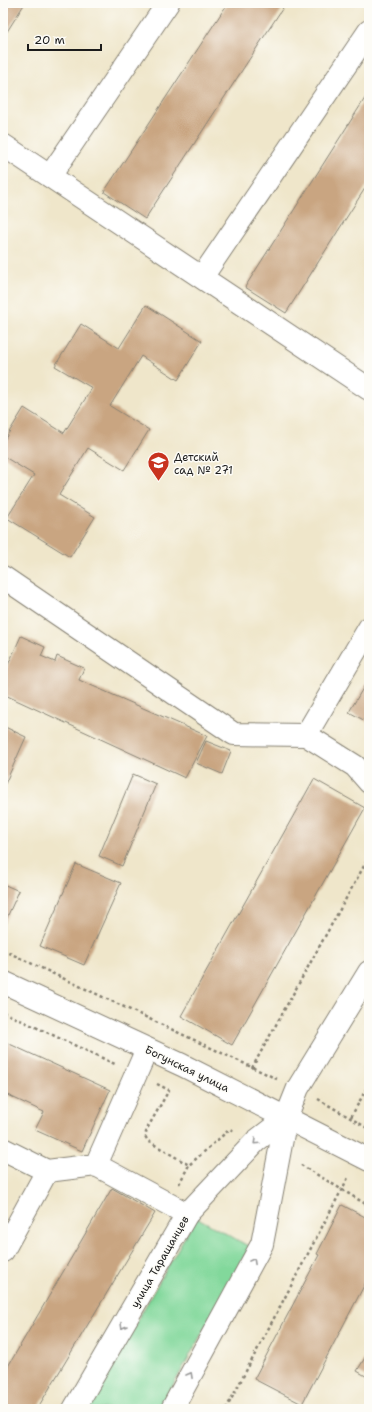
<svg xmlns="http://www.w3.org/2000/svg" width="372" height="1412" viewBox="0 0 372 1412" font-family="'Shantell Sans',sans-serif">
<rect width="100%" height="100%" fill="#fdfcf7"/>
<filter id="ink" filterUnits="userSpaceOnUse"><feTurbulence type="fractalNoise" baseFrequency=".025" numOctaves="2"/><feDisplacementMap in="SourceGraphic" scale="8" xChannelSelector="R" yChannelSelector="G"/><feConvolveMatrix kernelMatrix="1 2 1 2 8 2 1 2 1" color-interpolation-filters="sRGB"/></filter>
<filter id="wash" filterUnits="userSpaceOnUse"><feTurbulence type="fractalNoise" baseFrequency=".012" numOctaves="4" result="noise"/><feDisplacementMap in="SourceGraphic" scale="16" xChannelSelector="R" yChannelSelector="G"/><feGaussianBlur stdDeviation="0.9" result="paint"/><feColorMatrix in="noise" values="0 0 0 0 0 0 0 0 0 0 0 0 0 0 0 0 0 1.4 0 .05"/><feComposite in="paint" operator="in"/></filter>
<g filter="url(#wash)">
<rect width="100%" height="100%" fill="#efe6ca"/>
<path fill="#82d89b" stroke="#4f7a5c" d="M196,1217L250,1247L160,1409H87Z"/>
<g id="blocks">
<g fill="#c9a581">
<path d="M3,3H25L3,38Z"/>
<path d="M228,3H286L145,219L104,192Z"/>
<path d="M369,92V182L286,313L245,287Z"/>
<path d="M146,305L202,341L178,380L141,356L110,406L149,430L124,470L88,448L59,495L95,517L70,557L7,518L34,475L3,456V442L24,408L64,433L92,388L55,366L81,324L119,348Z"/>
<path d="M21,636L45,647L41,656L55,662L57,656L84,668L79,680L207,736L185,778L3,694V676Z"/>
<path d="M369,678V723L349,712Z"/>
<path d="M3,726L26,737L5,784L3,783Z"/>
<path d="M206,741L231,751L222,774L196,763Z"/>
<path d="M133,774L156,784L122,866L99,856Z"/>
<path d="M314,779L365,808L232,1045L181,1016Z"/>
<path d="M76,864L121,883L84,965L40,946Z"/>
<path d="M3,884L19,891L3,926Z"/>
<path d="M3,1041L110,1090L82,1151L35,1130L44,1112L3,1093Z"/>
<path d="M112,1188L155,1213L37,1409H3V1375Z"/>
<path d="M342,1205L369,1219V1280H367L302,1404L254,1379L319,1255L317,1254Z"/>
<path d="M369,1351V1378L357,1371Z"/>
</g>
</g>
</g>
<g filter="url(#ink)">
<use href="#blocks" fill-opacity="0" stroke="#868173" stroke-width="1"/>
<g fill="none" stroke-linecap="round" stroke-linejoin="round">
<defs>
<g id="minor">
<path d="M3,145L369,389"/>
<path d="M50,176L168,3"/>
<path d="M202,277L369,31"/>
<path d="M3,577L234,734L306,735L355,766L369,782"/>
<path d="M306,735L369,628"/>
<path d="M3,982L182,1065L369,1160"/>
<path d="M3,1149L47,1171L96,1165L147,1049"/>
<path d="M96,1165L187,1214"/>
<path d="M3,1251L47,1171"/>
<path d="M74,1409L187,1214L256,1141L286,1118"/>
<path d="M172,1409L262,1244L286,1118L298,1088L369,972"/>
</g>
</defs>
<use href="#minor" stroke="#868173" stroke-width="24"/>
<g stroke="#868173" stroke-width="2.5" stroke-dasharray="3 3" stroke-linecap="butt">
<path d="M3,950L277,1079"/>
<path d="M3,1012L115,1064"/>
<path d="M252,1068L369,857"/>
<path d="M157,1084L169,1090L147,1129L145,1136L148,1141L189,1165L230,1129L234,1131"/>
<path d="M318,1099L369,1129"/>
<path d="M351,1117L369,1084"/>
<path d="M301,1165L369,1206"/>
<path d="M179,1184L189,1165"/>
<path d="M226,1409L349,1176"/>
</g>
<use href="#minor" stroke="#fff" stroke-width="22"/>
</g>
<defs><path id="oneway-chevron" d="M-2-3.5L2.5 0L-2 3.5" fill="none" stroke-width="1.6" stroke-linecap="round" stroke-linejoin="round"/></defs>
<g stroke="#999">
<use href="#oneway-chevron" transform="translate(256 1142) rotate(137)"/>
<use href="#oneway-chevron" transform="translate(253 1261) rotate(-61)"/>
<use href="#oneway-chevron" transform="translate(123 1326) rotate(120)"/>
<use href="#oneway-chevron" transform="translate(190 1375) rotate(-61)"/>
</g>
</g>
<defs>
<symbol id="school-pin" viewBox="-11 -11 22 30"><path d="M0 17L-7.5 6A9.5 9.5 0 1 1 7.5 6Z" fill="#c8321e" stroke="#fdfcf7"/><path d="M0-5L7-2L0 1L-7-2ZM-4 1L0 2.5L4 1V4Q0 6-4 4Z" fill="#fff"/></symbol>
</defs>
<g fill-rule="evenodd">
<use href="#school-pin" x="146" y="450" width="25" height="34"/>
</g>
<g text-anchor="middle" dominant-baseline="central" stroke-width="3" stroke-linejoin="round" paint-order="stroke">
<g font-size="11" fill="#1c1c1c" stroke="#fdfcf7" text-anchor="start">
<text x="174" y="457">Детский<tspan x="174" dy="13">сад № 271</tspan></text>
</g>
<g font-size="11" fill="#1c1c1c" stroke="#fdfcf7">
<text transform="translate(187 1069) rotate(26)">Богунская улица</text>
<text transform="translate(160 1262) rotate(-60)">улица Таращанцев</text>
</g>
</g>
<rect width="372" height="1412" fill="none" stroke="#fdfcf7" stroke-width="16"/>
<path d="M28 44v6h73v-6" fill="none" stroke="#1c1c1c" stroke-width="2"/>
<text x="34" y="44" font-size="12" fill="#1c1c1c" stroke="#fdfcf7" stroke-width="3" paint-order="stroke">20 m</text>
</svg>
